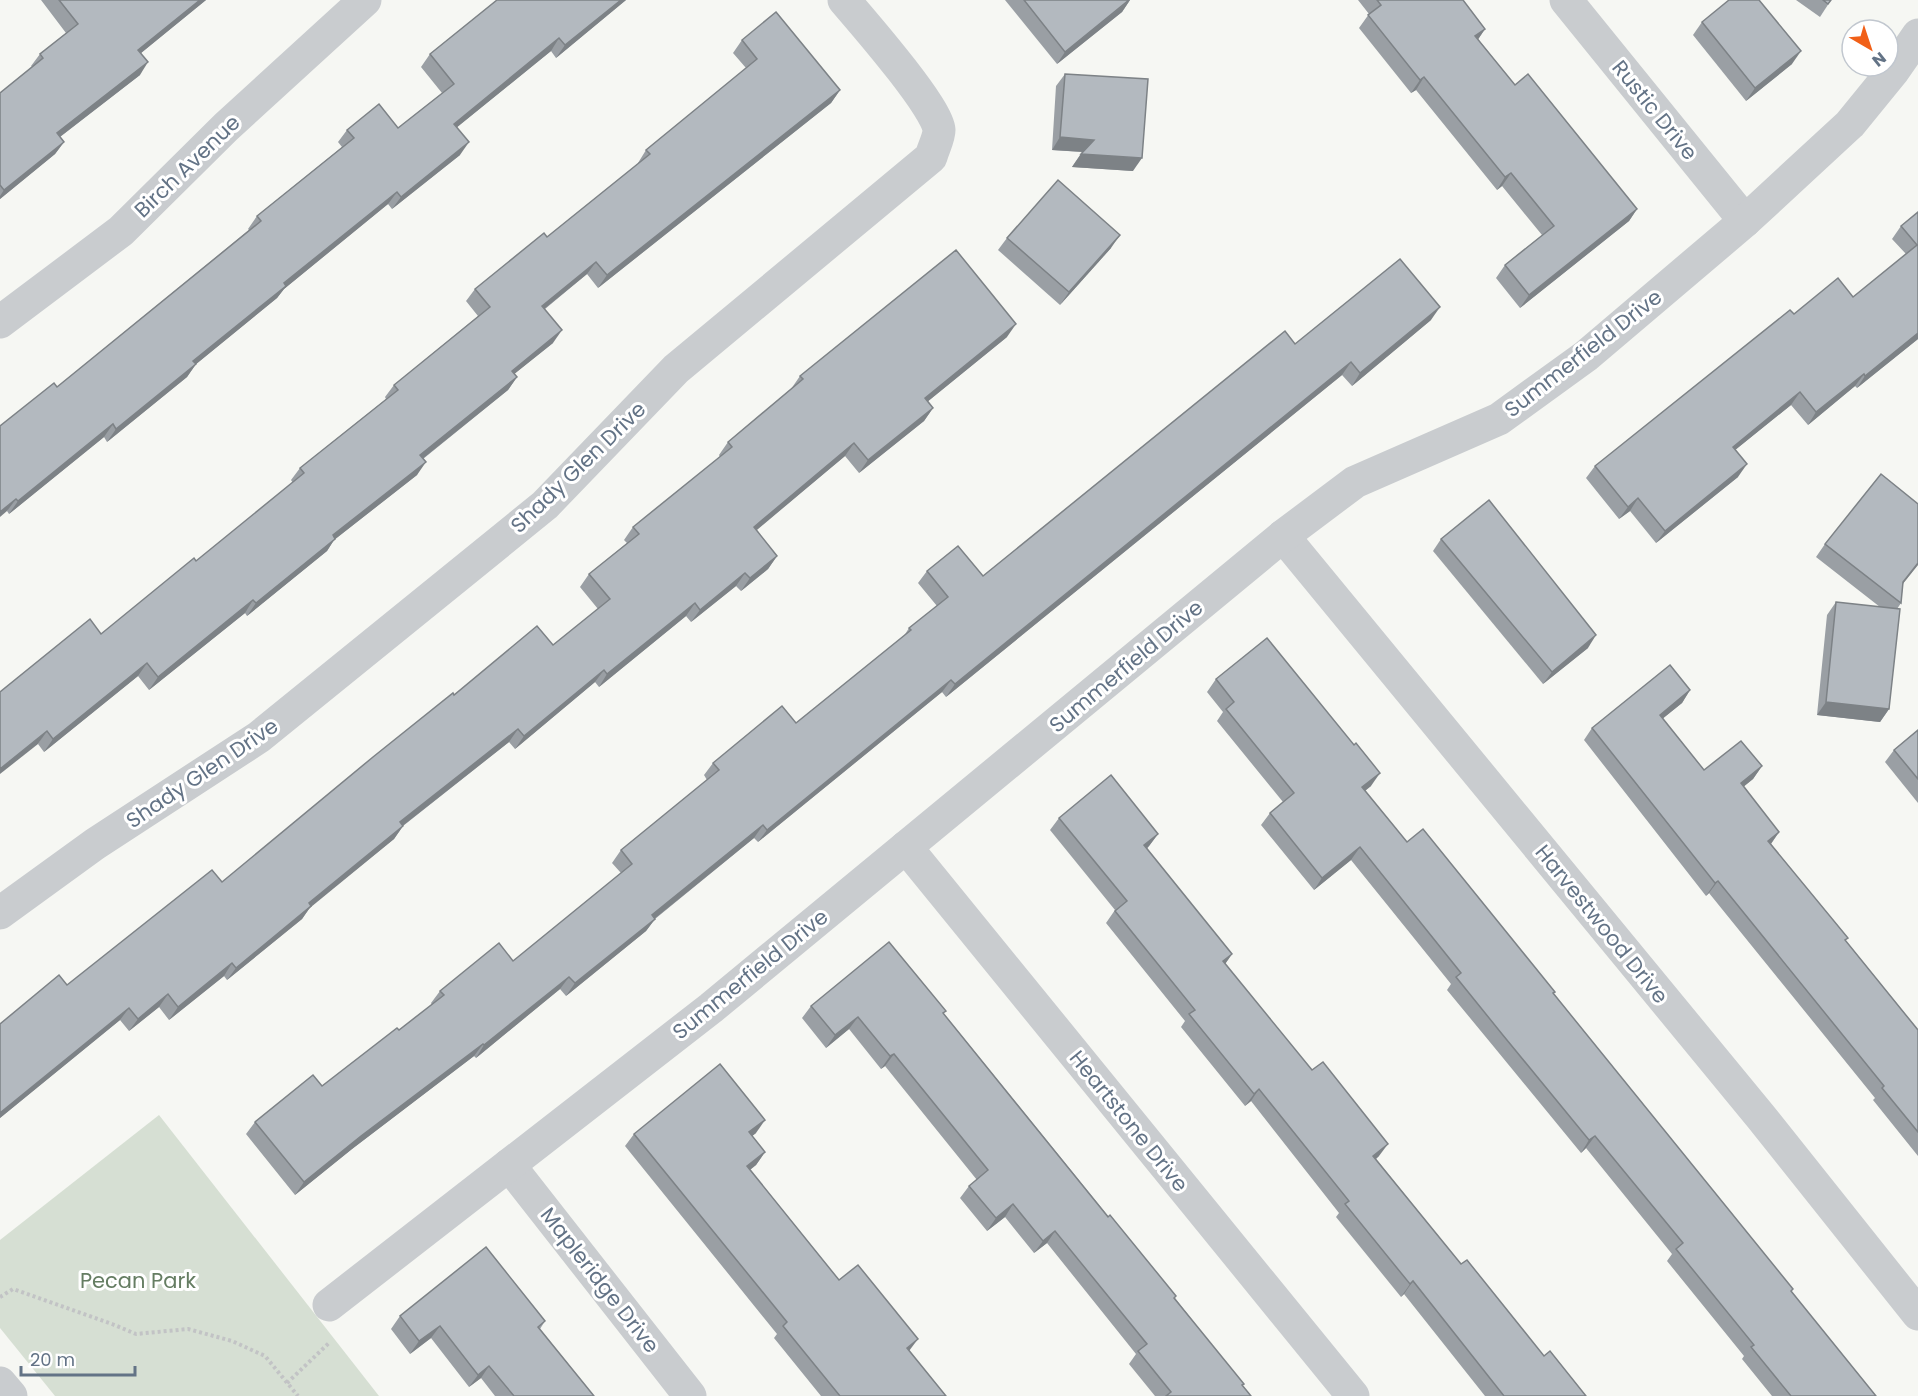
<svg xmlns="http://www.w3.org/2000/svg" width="1918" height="1396" viewBox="0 0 1918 1396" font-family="Poppins,sans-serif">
<rect width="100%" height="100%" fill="#f6f7f3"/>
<path fill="#d6dfd3" d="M159,1115L379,1396H55L0,1328V1240Z"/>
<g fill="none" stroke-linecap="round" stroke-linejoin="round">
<g stroke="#c2c3c5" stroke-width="4" stroke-dasharray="3 3" stroke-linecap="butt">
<path d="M0,1297L13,1289L112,1324L136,1334L188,1329L232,1341L265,1356L298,1396"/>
<path d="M287,1383L330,1342"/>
</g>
<g stroke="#c9cccf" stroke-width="33">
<path d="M1566,0L1745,221"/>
<path d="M0,322L121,231L226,127L365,0"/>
<path d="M1283,536L1761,1117L1918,1314"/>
<path d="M906,847L1353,1396"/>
<path d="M0,913L95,844L259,737L545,505L676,369L931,157C933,149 939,138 939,130C938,108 862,21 844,0"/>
<path d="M509,1165L690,1396"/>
<path d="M329,1305L711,1008L1283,536L1355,482L1499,419L1586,356L1745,221L1850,124L1894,70L1918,35"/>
<path d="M0,1383L11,1396"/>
</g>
</g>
<g fill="#9a9fa4">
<path d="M41,0H206L141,53L140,75L60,137L64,142L55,154L0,199V93L32,67L31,66L40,54L66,33Z"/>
<path d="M497,0H626L556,58L551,51L457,127L460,155L392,209L388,204L284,289L277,298L196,364L187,377L107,442L104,437L9,514L7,511L57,387L249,230L248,229L257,216L342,147L338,142L347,130L398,128L442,93L421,67L430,54Z"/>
<path d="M1005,0H1130L1122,12L1057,64Z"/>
<path d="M1358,0H1463L1485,29L1478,39L1515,85L1637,209L1629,221L1520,308L1496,278L1505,265L1542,235L1502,186L1497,190L1416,90L1411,93L1359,28L1369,14Z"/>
<path d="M1796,0H1831L1820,17Z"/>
<path d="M1702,22L1792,64L1746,101L1693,35Z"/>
<path d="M742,40L840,90L831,103L598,288L587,274L545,309L553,343L514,374L517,377L508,390L423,459L417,475L334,540L327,551L247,616L245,613L149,690L138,676L44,752L38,744L101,634L196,561L293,483L291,480L300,468L386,399L385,397L394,385L478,316L466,301L475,289L547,237L638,164V163L646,150L746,68L733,53Z"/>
<path d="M1065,74L1133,171L1072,167L1082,152L1052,150L1056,86Z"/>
<path d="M1918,212V339L1857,388L1855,386L1808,425L1791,405L1735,450L1738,477L1656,543L1630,511L1619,519L1586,478L1595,466L1794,314L1853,297L1906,254L1892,239L1901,226Z"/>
<path d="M1007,238L1111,248L1060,305L998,250Z"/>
<path d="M1431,320L1352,386L1342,375L946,697L942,692L758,842L754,838L655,919L646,931L566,996L560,989L476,1058L474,1056L352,1149L295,1195L246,1134L255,1122L322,1086L399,1030L432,1005L431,1003L440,991L513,961L621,873L612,863L621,850L707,780L704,775L713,763L796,723L904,636L909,628L937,606L918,583L927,571L983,576L1295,344Z"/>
<path d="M1007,337L927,402L933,408L924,421L859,473L845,456L756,530L777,556L768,569L741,591L736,586L691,622L686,616L599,687L595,682L515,749L509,742L403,826L394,839L311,906L302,919L227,980L224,976L169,1020L159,1007L129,1031L120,1020L0,1118V1024L67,985L222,882L454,695L553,645L598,609L580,587L589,574L627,543L624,540L633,527L720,457L719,455L728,442L791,389L800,376Z"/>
<path d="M1441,539L1588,648L1543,684L1433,551Z"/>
<path d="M1825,544L1903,584L1901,603L1897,609L1889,709L1880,722L1817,715L1827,615L1836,602L1880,607L1816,557Z"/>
<path d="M1216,679L1371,786L1365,791L1407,842L1554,994L1791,1292L1876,1396H1772L1742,1359L1744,1356L1667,1261L1672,1254L1586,1148L1581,1153L1494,1047L1447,990L1451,984L1351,860L1314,890L1261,825L1270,813L1283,802L1217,721L1223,712L1207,692Z"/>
<path d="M1690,690L1682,703L1662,719L1704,770L1762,766L1753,779L1743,787L1779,832L1771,844L1846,941L1918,1030V1156L1873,1100L1875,1098L1709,893L1706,896L1584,740L1592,728Z"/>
<path d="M1918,730V803L1885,762L1894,750Z"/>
<path d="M1059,818L1158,834L1149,846L1147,849L1232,954L1225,964L1379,1156L1376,1159L1461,1264L1544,1356L1586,1396H1485L1404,1294L1401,1297L1336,1217L1339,1213L1251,1101L1245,1106L1181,1027L1185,1021L1106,923L1115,910L1050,830Z"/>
<path d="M811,1006L944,1014L1175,1298L1251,1396H1155L1129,1364L1136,1354L1047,1243L1034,1253L1005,1217L987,1231L960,1198L969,1186L977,1180L885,1066L881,1069L849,1029L826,1048L802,1018Z"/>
<path d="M756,1133L752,1136L765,1152L756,1165L750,1170L839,1280L909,1351L946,1396H821L774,1338L777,1334L625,1146L634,1134Z"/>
<path d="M400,1316L545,1321L540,1329L594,1396H495L481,1378L469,1387L431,1338L410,1354L391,1329Z"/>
</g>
<g fill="#7d8286">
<path d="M200,0H206L130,62L138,50Z"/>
<path d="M621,0H626L556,58L565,45Z"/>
<path d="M1130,0L1122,12L1057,64L1065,52Z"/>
<path d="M1485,29L1477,41L1475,36Z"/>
<path d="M559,38L551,51L445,137L454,124Z"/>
<path d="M1801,51L1792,64L1746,101L1755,88Z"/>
<path d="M148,62L140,75L48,146L57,133Z"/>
<path d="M1424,77L1416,90L1411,93L1420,80Z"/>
<path d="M840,90L831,103L598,288L607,275Z"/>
<path d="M1060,137L1094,140L1085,152L1052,150Z"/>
<path d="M64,142L55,154L0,199V196L4,190Z"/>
<path d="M469,142L460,155L392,209L401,197Z"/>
<path d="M1081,154L1142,158L1133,171L1072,167Z"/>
<path d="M1511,173L1502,186L1497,190L1505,177Z"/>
<path d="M397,192L388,204L284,289L277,298L184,374L193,361L284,283Z"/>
<path d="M1637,209L1629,221L1520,308L1529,295Z"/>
<path d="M1120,235L1111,248L1060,305L1069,292Z"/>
<path d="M596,262L587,274L533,318L542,306Z"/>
<path d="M1440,307L1431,320L1352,386L1360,373Z"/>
<path d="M1016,324L1007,337L916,411L925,398Z"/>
<path d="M562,330L553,343L503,383L512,371Z"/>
<path d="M1918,333V339L1857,388L1865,376Z"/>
<path d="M1351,362L1342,375L946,697L955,684Z"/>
<path d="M196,364L187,377L107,442L116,429Z"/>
<path d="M1864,374L1855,386L1808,425L1816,412Z"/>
<path d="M517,377L508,390L411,468L420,455Z"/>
<path d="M1800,392L1791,405L1724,459L1733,447Z"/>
<path d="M933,408L924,421L859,473L868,460Z"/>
<path d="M113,424L104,437L9,514L18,501Z"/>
<path d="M854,443L845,456L745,540L754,527Z"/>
<path d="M426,462L417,475L334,540L327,551L247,616L256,603L333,535Z"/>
<path d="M1747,464L1738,477L1656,543L1665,531Z"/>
<path d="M1638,498L1630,511L1619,519L1628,507Z"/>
<path d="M16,499L7,511L0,517V512Z"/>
<path d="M777,556L768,569L741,591L750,578Z"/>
<path d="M1918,563V565L1894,595L1903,582Z"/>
<path d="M745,573L736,586L691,622L700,610Z"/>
<path d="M253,600L245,613L149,690L158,677Z"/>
<path d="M695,603L686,616L599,687L607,674Z"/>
<path d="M1596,635L1588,648L1543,684L1552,672Z"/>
<path d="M147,663L138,676L44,752L53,739Z"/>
<path d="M604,670L595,682L515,749L524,736Z"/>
<path d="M951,680L942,692L758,842L767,830Z"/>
<path d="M1690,690L1682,703L1651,728L1660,715Z"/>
<path d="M1826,702L1889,709L1880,722L1817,715Z"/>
<path d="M518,729L509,742L391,835L400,822Z"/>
<path d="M47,731L38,744L0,774V769Z"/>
<path d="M1762,766L1753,779L1732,796L1741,783Z"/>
<path d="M1380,773L1371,786L1353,800L1362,787Z"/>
<path d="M763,825L754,838L643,928L652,915Z"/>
<path d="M403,826L394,839L300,916L309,903Z"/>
<path d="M1779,832L1770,845L1768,841Z"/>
<path d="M1158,834L1149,846L1135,858L1144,845Z"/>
<path d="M1360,847L1351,860L1314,890L1322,878Z"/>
<path d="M1718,881L1709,893L1706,896L1715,883Z"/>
<path d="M311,906L302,919L227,980L236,968Z"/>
<path d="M655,919L646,931L566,996L575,983Z"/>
<path d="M1232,954L1223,967V961Z"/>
<path d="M232,963L224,976L169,1020L178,1007Z"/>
<path d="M569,977L560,989L476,1058L484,1045Z"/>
<path d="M168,994L159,1007L129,1031L138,1019Z"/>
<path d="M129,1008L120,1020L0,1118V1113Z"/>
<path d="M858,1017L849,1029L826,1048L835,1035Z"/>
<path d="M483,1044L474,1056L352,1149L295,1195L304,1182L361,1136Z"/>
<path d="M894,1054L885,1066L881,1069L890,1056Z"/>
<path d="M1259,1089L1251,1101L1245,1106L1254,1094Z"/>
<path d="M765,1120L756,1133L741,1145L749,1132Z"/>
<path d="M1595,1136L1586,1148L1581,1153L1589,1140Z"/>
<path d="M1388,1144L1379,1156L1365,1168L1373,1156Z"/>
<path d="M765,1152L756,1165L738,1179L747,1166Z"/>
<path d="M1013,1204L1005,1217L987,1231L996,1218Z"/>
<path d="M1055,1231L1047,1243L1034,1253L1043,1241Z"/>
<path d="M1413,1281L1404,1294L1401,1297L1410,1284Z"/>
<path d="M440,1326L431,1338L410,1354L419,1341Z"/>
<path d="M918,1339L909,1351L907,1348Z"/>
<path d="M489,1366L481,1378L469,1387L478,1375Z"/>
</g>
<g fill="#b3b9bf" stroke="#7d8286" stroke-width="1.5">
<path d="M59,0H200L138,50L148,62L57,133L64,142L4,190L0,185V93L43,58L40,54L78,24Z"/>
<path d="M497,0H621L565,45L559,38L454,124L469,142L401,197L397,192L284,283L286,286L193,361L196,364L116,429L113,424L18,501L16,499L0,512V426L54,383L57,387L261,221L257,216L354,138L347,130L379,104L398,128L454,84L430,54Z"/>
<path d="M1024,0H1129L1065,52Z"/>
<path d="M1377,0H1463L1485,29L1475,36L1515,85L1528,74L1637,209L1529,295L1505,265L1554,226L1511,173L1505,177L1424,77L1420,80L1368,15L1381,5Z"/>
<path d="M1729,0H1759L1801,51L1755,88L1702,22Z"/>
<path d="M1823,0H1831L1828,4Z"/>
<path d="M776,12L840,90L607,275L596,262L542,306L562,330L512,371L517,377L420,455L426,462L333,535L335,539L256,603L253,600L158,677L147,663L53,739L47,731L0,769V692L90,619L101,634L194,558L196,561L304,473L300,468L398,390L394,385L490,307L475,289L544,233L547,237L650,154L646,150L757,59L742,40Z"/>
<path d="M1065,74L1148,79L1142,158L1081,154L1094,140L1060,137Z"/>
<path d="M1058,180L1120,235L1069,292L1007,238Z"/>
<path d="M1918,212V333L1865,376L1864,374L1816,412L1800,392L1733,447L1747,464L1665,531L1638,498L1628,507L1595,466L1790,310L1794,314L1838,278L1853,297L1917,245L1901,226Z"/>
<path d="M956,250L1016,324L925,398L933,408L868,460L854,443L754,527L777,556L750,578L745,573L700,610L695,603L607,674L604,670L524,736L518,729L400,822L403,826L309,903L311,906L236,968L232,963L178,1007L168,994L138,1019L129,1008L0,1113V1024L59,975L67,985L212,870L222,882L373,757L453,693L454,695L537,626L553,645L610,599L589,574L639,534L633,527L732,447L728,442L803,379L800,376Z"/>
<path d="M1400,259L1440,307L1360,373L1351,362L955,684L951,680L767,830L763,825L652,915L655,919L575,983L569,977L484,1045L483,1044L361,1136L304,1182L255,1122L313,1075L322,1086L397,1028L399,1030L444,995L440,991L499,943L513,961L632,864L621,850L719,770L713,763L782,706L796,723L911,630L909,628L948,597L927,571L958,546L983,576L1285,331L1295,344Z"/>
<path d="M1881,474L1918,504V563L1903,582L1901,603L1825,544Z"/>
<path d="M1489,500L1596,635L1552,672L1441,539Z"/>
<path d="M1836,602L1900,609L1889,709L1826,702Z"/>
<path d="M1267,638L1354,745L1356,743L1380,773L1362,787L1407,842L1423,829L1555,992L1553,993L1793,1289L1791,1291L1876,1396H1791L1751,1347L1754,1345L1676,1249L1683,1243L1595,1136L1589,1140L1502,1034L1456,977L1461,973L1360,847L1322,878L1270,813L1294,793L1226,709L1234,702L1216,679Z"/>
<path d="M1670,665L1690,690L1660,715L1704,770L1741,741L1762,766L1741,783L1779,832L1768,841L1848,938L1845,940L1918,1030V1132L1882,1088L1884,1086L1718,881L1715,883L1592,728Z"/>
<path d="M1918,730V779L1894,750Z"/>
<path d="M1111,775L1158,834L1144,845L1232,954L1223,961L1312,1070L1323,1062L1388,1144L1373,1156L1461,1264L1467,1260L1544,1356L1550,1351L1586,1396H1504L1413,1281L1410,1284L1345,1204L1349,1201L1259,1089L1254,1094L1189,1014L1195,1010L1115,911L1127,901L1059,818Z"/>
<path d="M889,942L946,1011L943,1013L1108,1217L1110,1215L1176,1296L1174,1298L1244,1384L1242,1385L1251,1396H1166L1171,1392L1138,1351L1147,1344L1055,1231L1043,1241L1013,1204L996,1218L969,1186L988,1170L894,1054L890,1056L858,1017L835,1035L811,1006Z"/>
<path d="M720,1064L765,1120L749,1132L765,1152L747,1166L839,1280L858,1265L918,1339L907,1348L946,1396H840L783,1326L787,1322L634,1134Z"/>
<path d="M486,1247L545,1321L538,1327L594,1396H514L489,1366L478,1375L440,1326L419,1341L400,1316Z"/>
</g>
<g text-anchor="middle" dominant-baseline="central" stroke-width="6" stroke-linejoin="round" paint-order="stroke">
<g font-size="21" fill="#637386" stroke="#fff">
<text transform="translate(1655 110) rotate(51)">Rustic Drive</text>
<text transform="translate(187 166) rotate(-44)">Birch Avenue</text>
<text transform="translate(1583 353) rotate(-38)">Summerfield Drive</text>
<text transform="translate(578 467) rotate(-44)">Shady Glen Drive</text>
<text transform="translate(1126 666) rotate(-40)">Summerfield Drive</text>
<text transform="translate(202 773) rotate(-34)">Shady Glen Drive</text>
<text transform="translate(1602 924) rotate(51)">Harvestwood Drive</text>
<text transform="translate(750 974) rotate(-39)">Summerfield Drive</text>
<text transform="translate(1129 1121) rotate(51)">Heartstone Drive</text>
<text transform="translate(600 1280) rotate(52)">Mapleridge Drive</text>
</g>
<g font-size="21" fill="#657d62" stroke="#fff">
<text x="138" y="1280">Pecan Park</text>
</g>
</g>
<g transform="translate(1870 48) rotate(141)"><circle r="28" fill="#ffffff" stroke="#c1c7cf" stroke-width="1.5"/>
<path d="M0-4.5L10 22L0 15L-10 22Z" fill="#f16018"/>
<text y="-9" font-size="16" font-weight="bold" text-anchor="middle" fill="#637386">N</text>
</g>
<path d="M21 1366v9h114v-9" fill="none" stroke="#637386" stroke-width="3"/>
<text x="30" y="1366" font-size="18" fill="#637386" stroke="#ffffff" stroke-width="4.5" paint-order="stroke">20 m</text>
</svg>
